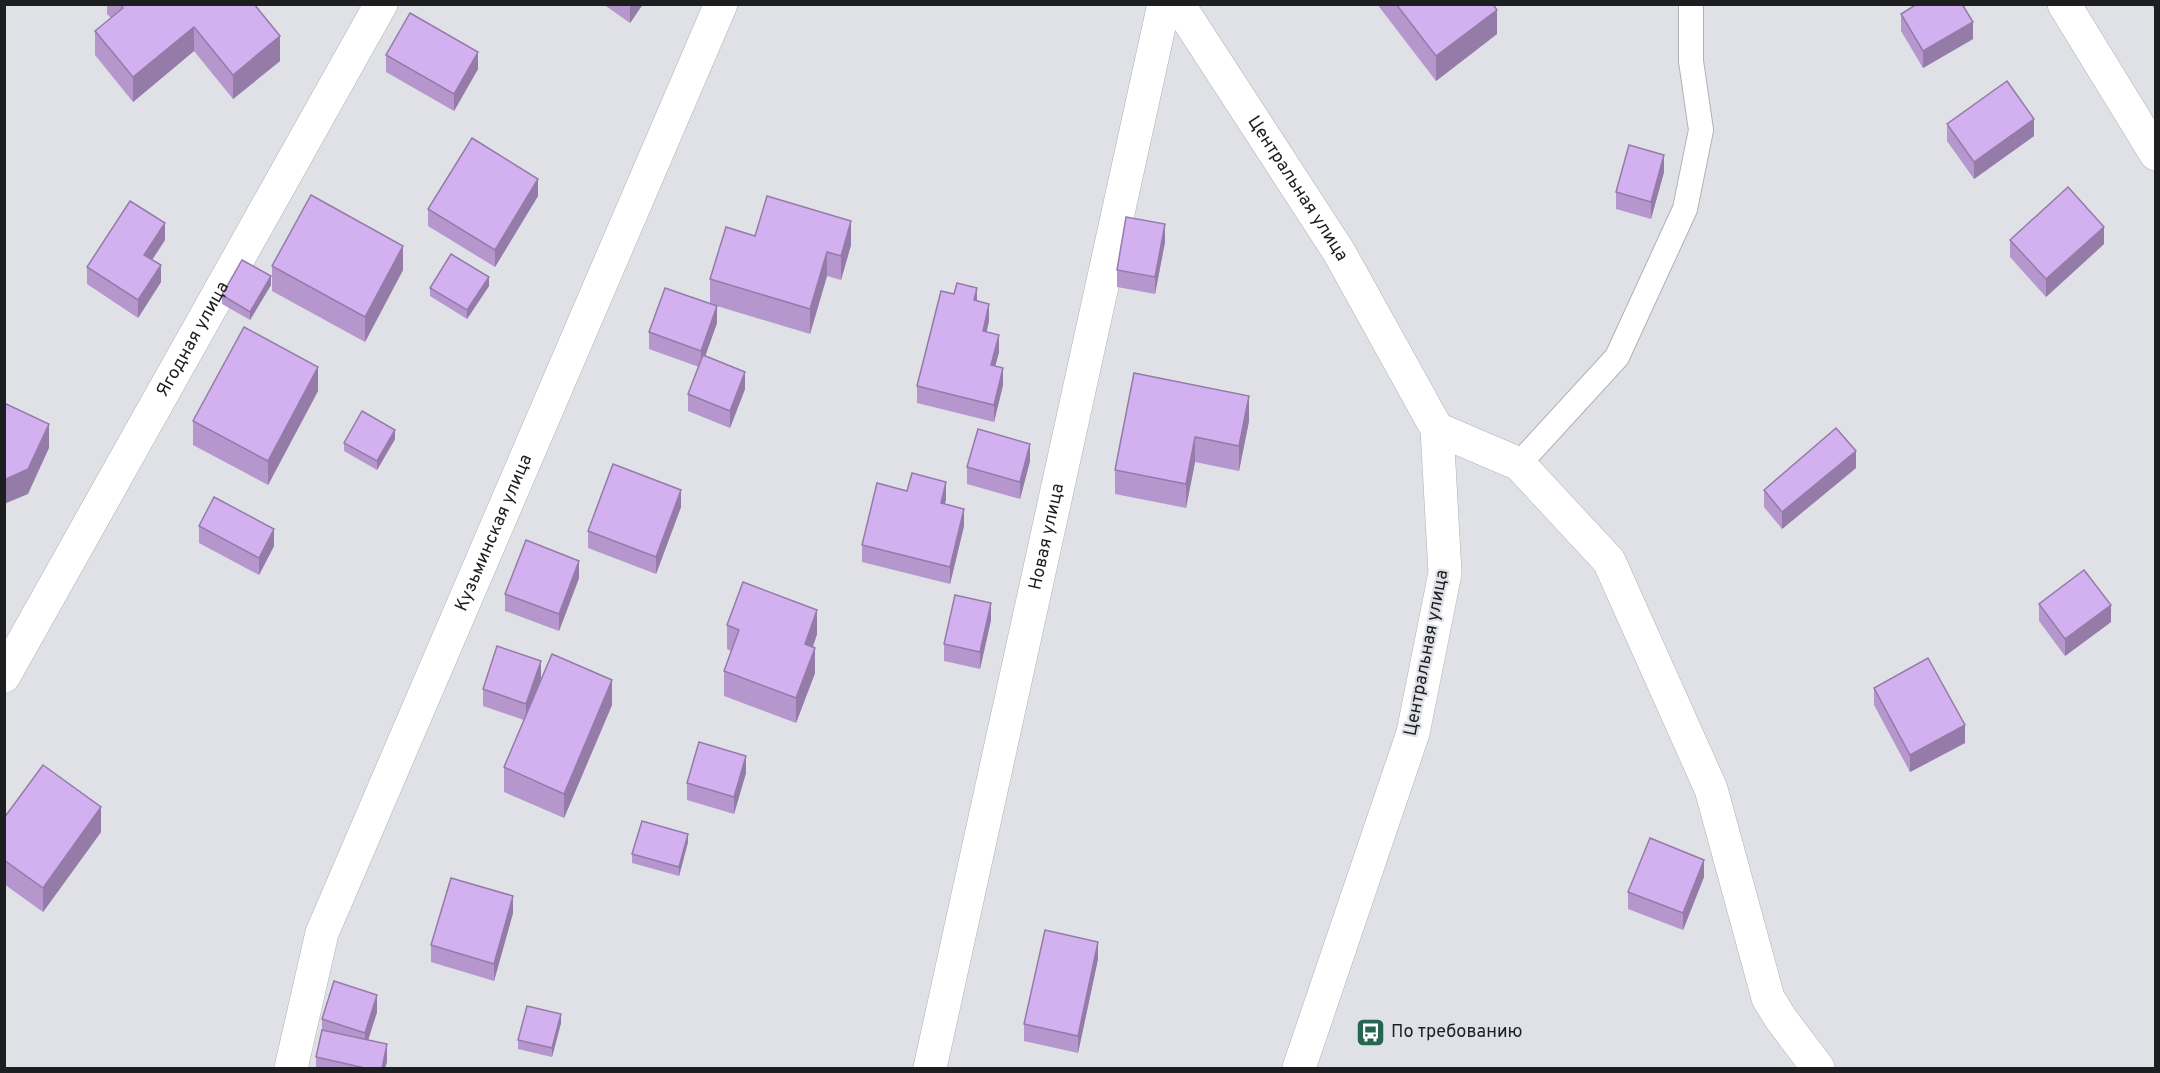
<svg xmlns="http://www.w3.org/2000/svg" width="2160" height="1073" viewBox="0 0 2160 1073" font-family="Overpass,sans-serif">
<rect width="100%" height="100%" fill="#dfe1e6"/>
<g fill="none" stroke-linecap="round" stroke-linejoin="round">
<defs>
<path id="service" d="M1519,464L1617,357L1685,209L1701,130L1691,61V4"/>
<g id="minor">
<path d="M2064,4L2156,154"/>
<path d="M1437,429L1519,464L1609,561L1711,789L1768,998L1781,1019L1818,1068"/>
<path id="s1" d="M4,676L381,4"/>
<path id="s2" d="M291,1068L322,933L721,4"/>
<path id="s3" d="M930,1068L1164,4"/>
</g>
<g id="tertiary">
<path id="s4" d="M1178,4L1339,252L1437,429L1445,573L1413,733L1299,1068"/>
</g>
</defs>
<use href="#service" stroke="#afb1b6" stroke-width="26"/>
<use href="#minor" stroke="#afb1b6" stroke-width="34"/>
<use href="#tertiary" stroke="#afb1b6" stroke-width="34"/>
<use href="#service" stroke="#fff" stroke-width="24"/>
<use href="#minor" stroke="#fff" stroke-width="33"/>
<use href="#tertiary" stroke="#fff" stroke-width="33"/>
</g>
<g fill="#b597ce">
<path d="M107,4H254L280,61L233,99L194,51L133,102L95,55V31L111,18L107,14Z"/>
<path d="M603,4H643L630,23Z"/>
<path d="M1377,4H1493L1497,34L1436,81Z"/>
<path d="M2151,4H2156V11Z"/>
<path d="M1901,14L1973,39L1923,68L1901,31Z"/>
<path d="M386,55L478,69L454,111L386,72Z"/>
<path d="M1947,124L2034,136L1974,179L1947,141Z"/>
<path d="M1664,172L1651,219L1616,209V192Z"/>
<path d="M538,196L495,267L428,226V209Z"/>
<path d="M755,236L851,245L841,280L827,276L810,334L717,306V323L705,356L745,389L730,428L688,411V394L699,367L649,349V332L710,303V279Z"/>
<path d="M165,240L152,260L161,282L138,318L87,284V267Z"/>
<path d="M2010,240L2104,244L2046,297L2010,257Z"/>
<path d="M1165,242L1155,294L1117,287V270Z"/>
<path d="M272,266L403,270L365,342L272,291Z"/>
<path d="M271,285L250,320L222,304V295Z"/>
<path d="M489,286L467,319L430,296V288Z"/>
<path d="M977,301L989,321L986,332L999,352L995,366L1003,385L994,422L917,403V386Z"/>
<path d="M1134,373L1249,421L1239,471L1195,462L1186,508L1115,494V470Z"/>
<path d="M318,391L268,485L193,445V421Z"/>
<path d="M395,439L377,470L344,451V443Z"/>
<path d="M1030,461L1020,499L967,484V467Z"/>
<path d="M1856,468L1782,529L1764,507V490Z"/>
<path d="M907,491L946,499L945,504L964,526L950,584L862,562V545Z"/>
<path d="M681,507L656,574L588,548V531Z"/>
<path d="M199,526L274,546L259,575L199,543Z"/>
<path d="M579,578L559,631L505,611V594Z"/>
<path d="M2039,604L2111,622L2065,656L2039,621Z"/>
<path d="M991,620L980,669L944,661V644Z"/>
<path d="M727,625L817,634L813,647L815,673L796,723L724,696V671L731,651L727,649Z"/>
<path d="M541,678L536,692L612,705L564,818L504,792V767L524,720L483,706V689Z"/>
<path d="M1874,688L1965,743L1910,772L1874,705Z"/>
<path d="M746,773L734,814L687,800V783Z"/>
<path d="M4,818L101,832L43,912L4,884Z"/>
<path d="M688,842L679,876L632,863V854Z"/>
<path d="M1704,877L1683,930L1628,909V892Z"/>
<path d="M513,913L494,981L431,962V945Z"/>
<path d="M1098,959L1078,1053L1024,1041V1024Z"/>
<path d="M377,1012L368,1040L387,1062L385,1068H316V1057L322,1030V1019Z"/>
<path d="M561,1023L552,1057L518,1049V1040Z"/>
</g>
<g fill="#947ba8">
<path d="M630,4H643L630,23Z"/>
<path d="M1497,10V34L1436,81V56Z"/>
<path d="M1973,22V39L1923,68V51Z"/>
<path d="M194,27V51L133,102V77Z"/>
<path d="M280,36V61L233,99V75Z"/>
<path d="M478,52V69L454,111V94Z"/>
<path d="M2034,119V136L1974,179V162Z"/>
<path d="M1664,155V172L1651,219V202Z"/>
<path d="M538,179V196L495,267V250Z"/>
<path d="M851,221V245L841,280V256Z"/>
<path d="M165,223V240L144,272V255Z"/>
<path d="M1165,224V242L1155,294V277Z"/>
<path d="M2104,227V244L2046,297V279Z"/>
<path d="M403,246V270L365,342V317Z"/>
<path d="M827,252V276L810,334V309Z"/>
<path d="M161,265V282L138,318V300Z"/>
<path d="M271,276V285L250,320V312Z"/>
<path d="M489,277V286L467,319V310Z"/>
<path d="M977,288V305L974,300Z"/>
<path d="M989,304V321L983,348V331Z"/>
<path d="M717,306V323L701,368V351Z"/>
<path d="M999,335V352L991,382V365Z"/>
<path d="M318,367V391L268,485V461Z"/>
<path d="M1003,368V385L994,422V405Z"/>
<path d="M745,372V389L730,428V411Z"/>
<path d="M1249,396V421L1239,471V446Z"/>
<path d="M49,424V448L28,494L4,504V480Z"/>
<path d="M395,430V439L377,470V461Z"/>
<path d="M1195,437V462L1186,508V484Z"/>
<path d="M1030,444V461L1020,499V482Z"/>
<path d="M1856,451V468L1782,529V512Z"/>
<path d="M946,482V499L941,520V503Z"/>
<path d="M681,490V507L656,574V557Z"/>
<path d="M964,509V526L950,584V567Z"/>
<path d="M274,529V546L259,575V558Z"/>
<path d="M579,561V578L559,631V614Z"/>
<path d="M991,603V620L980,669V652Z"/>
<path d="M2111,605V622L2065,656V639Z"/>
<path d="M817,610V634L805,669V644Z"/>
<path d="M815,648V673L796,723V698Z"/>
<path d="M541,661V678L526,721V704Z"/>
<path d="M612,680V705L564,818V794Z"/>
<path d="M1965,725V743L1910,772V755Z"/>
<path d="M746,756V773L734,814V797Z"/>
<path d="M101,807V832L43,912V888Z"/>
<path d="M688,834V842L679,876V867Z"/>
<path d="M1704,860V877L1683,930V913Z"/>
<path d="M513,896V913L494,981V964Z"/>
<path d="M1098,942V959L1078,1053V1036Z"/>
<path d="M377,995V1012L365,1050V1033Z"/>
<path d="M561,1014V1023L552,1057V1048Z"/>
<path d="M387,1044V1062L385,1068H382Z"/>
</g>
<g fill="#d3b0f0" stroke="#947ba8" stroke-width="1.5">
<path d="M120,4H254L280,36L233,75L194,27L133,77L95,31L123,8Z"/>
<path d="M1396,4H1493L1497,10L1436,56Z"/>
<path d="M1917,4H1962L1973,22L1923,51L1901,14Z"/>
<path d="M410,13L478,52L454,94L386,55Z"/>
<path d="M2007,81L2034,119L1974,162L1947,124Z"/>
<path d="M472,138L538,179L495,250L428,209Z"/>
<path d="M1629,145L1664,155L1651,202L1616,192Z"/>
<path d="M2068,187L2104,227L2046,279L2010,240Z"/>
<path d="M311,195L403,246L365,317L272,266Z"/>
<path d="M767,196L851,221L841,256L827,252L810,309L710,279L726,227L755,236Z"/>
<path d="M130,201L165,223L144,255L161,265L138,300L87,267Z"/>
<path d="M1126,217L1165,224L1155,277L1117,270Z"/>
<path d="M451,254L489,277L467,310L430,288Z"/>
<path d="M242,260L271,276L250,312L222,295Z"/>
<path d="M957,283L977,288L974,300L989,304L983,331L999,335L991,365L1003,368L994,405L917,386L941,291L954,294Z"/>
<path d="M665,288L717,306L701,351L649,332Z"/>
<path d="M244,327L318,367L268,461L193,421Z"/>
<path d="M703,355L745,372L730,411L688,394Z"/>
<path d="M1134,373L1249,396L1239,446L1195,437L1186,484L1115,470Z"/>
<path d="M4,403L49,424L28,469L4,480Z"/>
<path d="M362,411L395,430L377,461L344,443Z"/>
<path d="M1836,428L1856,451L1782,512L1764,490Z"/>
<path d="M978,429L1030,444L1020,482L967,467Z"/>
<path d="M613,464L681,490L656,557L588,531Z"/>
<path d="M912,473L946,482L941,503L964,509L950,567L862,545L877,483L907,491Z"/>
<path d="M214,497L274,529L259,558L199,526Z"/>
<path d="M526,540L579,561L559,614L505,594Z"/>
<path d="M2084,570L2111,605L2065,639L2039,604Z"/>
<path d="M743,582L817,610L805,644L815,648L796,698L724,671L739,630L727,625Z"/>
<path d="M955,595L991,603L980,652L944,644Z"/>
<path d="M497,646L541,661L526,704L483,689Z"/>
<path d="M552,654L612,680L564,794L504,767Z"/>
<path d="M1928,658L1965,725L1910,755L1874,688Z"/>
<path d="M699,742L746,756L734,797L687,783Z"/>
<path d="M43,765L101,807L43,888L4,860V818Z"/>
<path d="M642,821L688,834L679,867L632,854Z"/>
<path d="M1650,838L1704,860L1683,913L1628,892Z"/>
<path d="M451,878L513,896L494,964L431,945Z"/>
<path d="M1045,930L1098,942L1078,1036L1024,1024Z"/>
<path d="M334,981L377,995L365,1033L322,1019Z"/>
<path d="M527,1006L561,1014L552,1048L518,1040Z"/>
<path d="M322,1030L387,1044L382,1068H365L316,1057Z"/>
</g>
<defs>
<symbol id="bus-square" viewBox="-11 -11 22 22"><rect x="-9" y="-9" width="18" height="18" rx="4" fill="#256552" stroke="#dfe1e6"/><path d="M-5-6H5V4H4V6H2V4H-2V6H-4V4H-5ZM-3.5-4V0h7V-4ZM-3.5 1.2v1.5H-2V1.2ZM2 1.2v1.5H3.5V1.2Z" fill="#fff"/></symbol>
</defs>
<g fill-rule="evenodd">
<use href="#bus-square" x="1354" y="1016" width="33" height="33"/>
</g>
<g text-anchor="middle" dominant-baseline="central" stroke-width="4.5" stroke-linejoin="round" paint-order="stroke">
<g font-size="18" fill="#1d1e20" stroke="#dfe1e6">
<text stroke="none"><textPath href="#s4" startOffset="220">Центральная улица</textPath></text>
<text stroke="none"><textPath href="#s1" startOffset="386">Ягодная улица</textPath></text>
<text stroke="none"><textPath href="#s2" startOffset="574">Кузьминская улица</textPath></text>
<text stroke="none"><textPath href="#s3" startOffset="544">Новая улица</textPath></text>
<text transform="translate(1427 653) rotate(-79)">Центральная улица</text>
</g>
<g font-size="18" fill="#1d1e20" stroke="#dfe1e6" text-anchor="start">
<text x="1391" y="1032">По требованию</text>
</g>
</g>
<rect width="2160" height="1073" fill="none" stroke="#1d1e20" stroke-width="12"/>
</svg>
